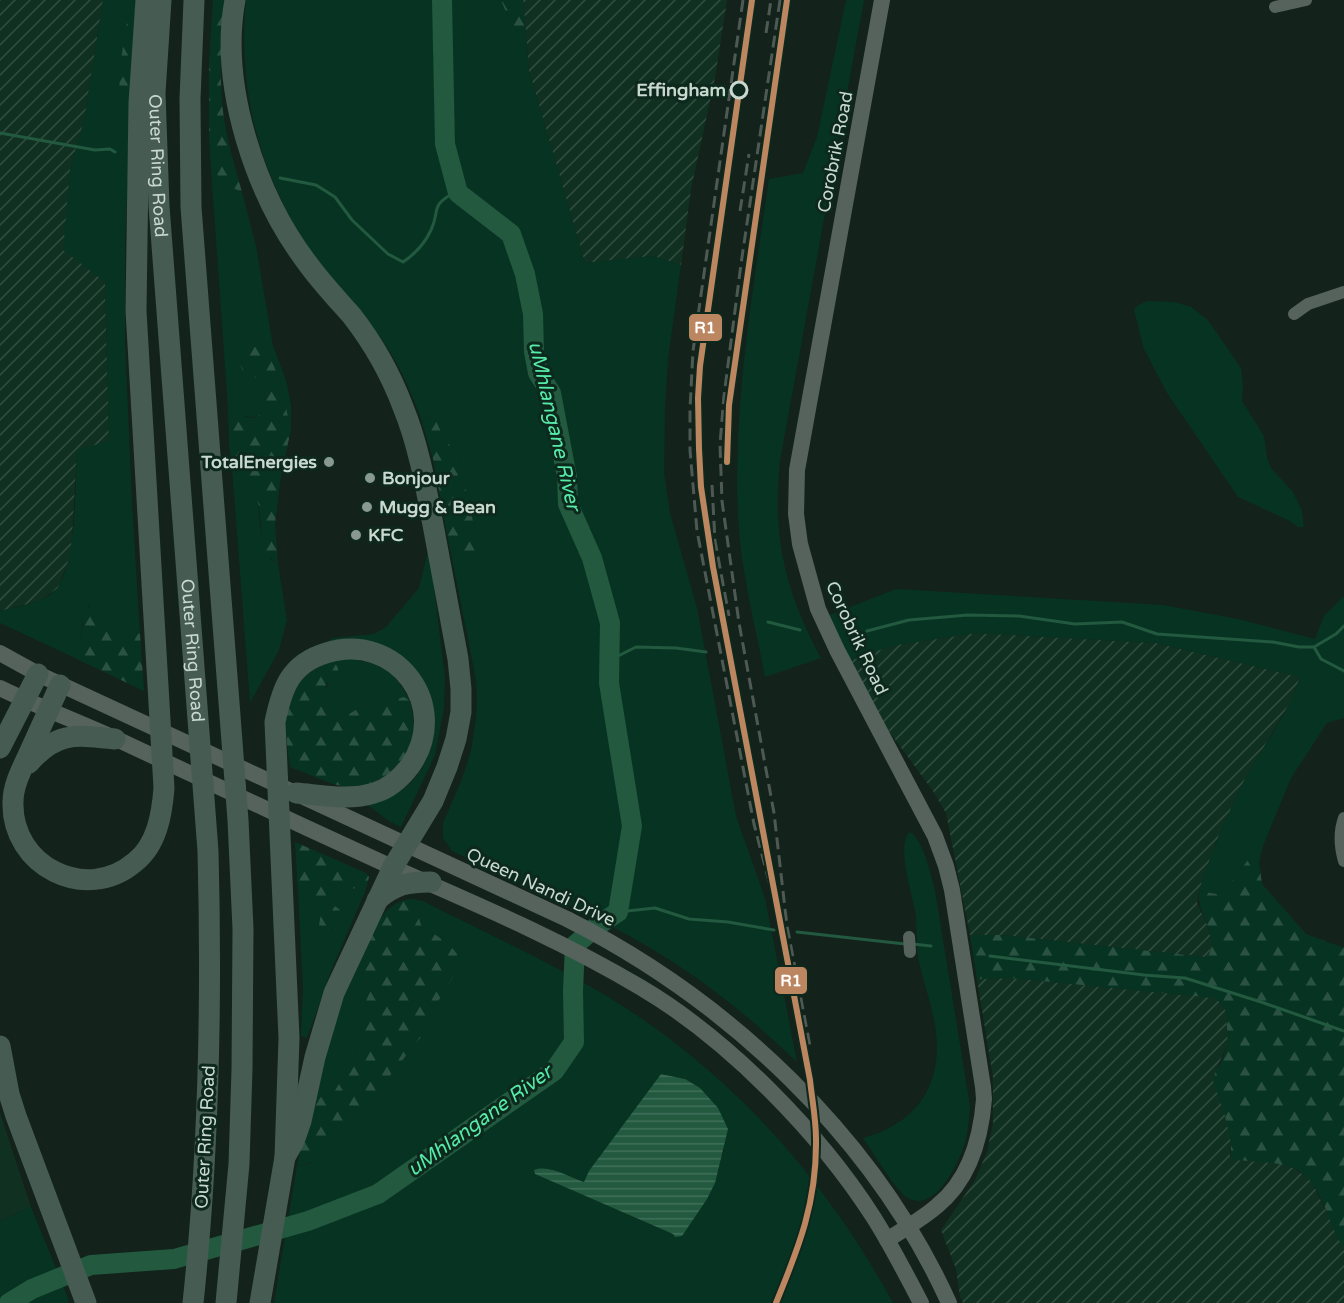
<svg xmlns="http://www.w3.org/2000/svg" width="1344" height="1303" viewBox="0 0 1344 1303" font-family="'Varela Round',sans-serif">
<defs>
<pattern id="industrial-furrows" width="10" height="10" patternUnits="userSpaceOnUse" patternTransform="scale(1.5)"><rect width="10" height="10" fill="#103121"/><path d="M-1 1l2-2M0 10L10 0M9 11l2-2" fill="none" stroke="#314e40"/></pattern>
<pattern id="forest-firs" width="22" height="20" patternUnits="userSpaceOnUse" patternTransform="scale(1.5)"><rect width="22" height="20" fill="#073422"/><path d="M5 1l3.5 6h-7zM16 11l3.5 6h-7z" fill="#2a5141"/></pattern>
<pattern id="water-rules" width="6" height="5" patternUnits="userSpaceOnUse" patternTransform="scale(1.5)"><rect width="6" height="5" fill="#22593f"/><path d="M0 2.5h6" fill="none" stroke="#41705a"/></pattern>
</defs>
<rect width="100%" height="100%" fill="#13221b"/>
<path fill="#103121" d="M0,1113L31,1207L0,1221Z"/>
<g fill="url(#industrial-furrows)">
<path d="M0,0H103L84,121L70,169L105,282L109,441L77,451L71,554L58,588L39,601L0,611Z"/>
<path d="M523,0H727L715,78L691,189L681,265L653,256L585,263L529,71Z"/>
<path d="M976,633L1156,643L1300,677L1292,699L1245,779L1216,842L1199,891L1197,903L1207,925L1212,942L1209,955L1205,957L1001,935H970L946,813L933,791L883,723L850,661L863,655L896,645Z"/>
<path d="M1011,978L1215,998L1222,1004L1226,1012L1228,1043L1216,1070L1231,1142L1230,1156L1232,1159L1244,1161L1276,1162L1293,1168L1311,1180L1344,1248V1303H963L960,1297L956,1269L941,1230L975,1180L987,1152L993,1123V1078L977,979Z"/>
</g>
<g fill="#073422" fill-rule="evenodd">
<path d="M103,0H130L131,107L125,241V340L132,504L140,634L124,627L108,630L102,625L101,607L89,606L82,625L80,649L75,658L0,623V611C17,607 48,602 58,587C77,559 75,485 77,450L109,441L105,282L63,250L70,169L84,121Z"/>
<path d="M246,0H501C506,12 513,32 526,37L529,71L585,263L653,256L681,265L668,359L665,407L664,473L670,513L697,608L736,816L765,898L797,1062C756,1023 713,987 665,957C598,915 524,885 452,851L443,838V823L462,779L471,751L476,718L477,699L476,680L449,544L457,554L477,537L472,517L471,496L458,480L461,465L460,456L445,440L436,421L426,415L422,422C411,390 397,359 377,333C356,306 332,282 313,255C261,179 237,92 246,0Z"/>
<path d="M846,0H864L780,461C772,537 785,591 821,658L765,677C755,623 740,569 738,515C733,402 753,290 769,179L803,173L817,137Z"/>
<path d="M209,140L223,184L242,192L256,246L273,346L286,380L291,405V430L280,381L271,359L262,380L265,396L261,414C247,423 240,411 230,402L228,409Z"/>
<path d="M1147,301L1175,302L1191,307L1208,320L1241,368L1243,385L1242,401L1264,436L1267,458L1271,468L1293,492L1302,511L1304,527H1298L1290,521L1238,497L1167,393L1144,349L1134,310L1137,306Z"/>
<path d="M232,467C239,478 245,478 251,487C261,501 258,517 261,533C263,542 268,551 271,560L278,564L287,620L279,650L250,703Z"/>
<path d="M429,547L445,678L444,708L435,755L401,827L390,822L368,805C379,800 392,797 402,790C428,771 440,734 432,703C429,692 421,680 415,670L319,647L333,638L374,634L386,627L419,588Z"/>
<path d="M896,589L1163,605L1238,619L1315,639L1324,616L1344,596V718L1327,723L1291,778L1263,846L1259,862L1248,860L1225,890L1217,894L1199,891C1211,853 1227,815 1245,779C1263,745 1289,714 1300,677L1156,643L976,633L896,645L863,655L850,661L827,616Z"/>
<path d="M343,658C380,663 392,666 410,701L377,712L366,704L337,721L328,720L322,700C328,688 329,673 333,660Z"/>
<path d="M910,832C924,841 931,875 935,891L970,1106C969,1119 968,1131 965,1143C959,1162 935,1214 908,1198C894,1189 874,1153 863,1138C872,1135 881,1133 889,1128C932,1106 943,1064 934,1019C930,1000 923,981 919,962C916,947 917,931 916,916C914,899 895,845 910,832Z"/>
<path d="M312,888V896L321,906L332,930L335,924L341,920C341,910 339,907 330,905L327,901L329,896L357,888L365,892L331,971L307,1038L301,1036L303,988L298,891L305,892Z"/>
<path d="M423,901C484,932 546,960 605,995C728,1069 825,1177 893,1303H274L297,1166L312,1163L349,1131L360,1116L376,1106L382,1100L389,1077L425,1032L434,1008L453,977L457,965V954L449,944L421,925L419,918ZM661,1074L685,1079L728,1128L723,1143L724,1151L675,1237L673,1234L535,1174L550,1169L584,1182Z"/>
<path d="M358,967L365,977L369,993L359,1020L361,1033L359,1044L353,1062L332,1095L311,1099L339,1006Z"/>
<path d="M31,1207L68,1298L69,1303H0V1221Z"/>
</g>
<g fill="url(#forest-firs)">
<path d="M130,0H140L131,107L126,108C110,92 129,23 130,0Z"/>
<path d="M213,0H225C221,36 219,74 223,111C226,139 235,166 242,192L223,184L218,177L209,140V64Z"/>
<path d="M501,0H523L526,37C513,32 506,12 501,0Z"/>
<path d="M253,347H261L271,359L280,381L291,430L281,474L275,524L278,564C255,551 265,518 256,497C250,480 235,480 232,465C228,447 229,427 228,409L230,401H237L241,412L246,417L254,418L261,414L265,396L262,380C243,374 235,369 245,349Z"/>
<path d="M425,415L436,421L445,440L460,456L461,465L458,480L471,496L472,517L477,537L475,550L468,559C459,559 454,550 449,544L433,459L422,422Z"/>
<path d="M95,601L101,607L102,625L108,630L124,627L140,634L144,691L75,658C86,641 77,616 95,601Z"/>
<path d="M333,660L338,668V676L326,683V692L322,700L330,712L329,720L337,721L366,704L377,712L390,701L404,697L410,701C413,714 415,725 412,738C406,766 376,789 347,787C334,786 304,772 290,767C283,716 278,683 333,660Z"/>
<path d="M295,842L366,873L369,877L365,892L357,888L351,889L349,895L342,898L329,896L327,901L330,905C339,907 342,910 341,920L327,933L322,932L319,926L320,919L317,914L321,906L312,896V889L305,892L298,891Z"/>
<path d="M1248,860L1259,862L1262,884L1306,934L1344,948V1248C1335,1236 1330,1219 1324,1205C1303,1154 1276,1166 1231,1159V1142L1224,1112L1213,1082L1216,1070L1221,1063L1228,1043L1226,1012L1222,1004L1215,998L1011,978L977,979L970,935H1001L1205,957L1209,955C1218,932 1196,913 1199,891L1217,894L1225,890Z"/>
<path d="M411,899L423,901L419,918L421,925L449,944L457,954V965L453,977L434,1008L425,1032L389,1077L382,1100L376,1106L360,1116L349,1131L316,1161L297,1166L311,1099L332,1095L353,1062L359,1044L361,1033L359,1020L369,993L365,977L358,967C369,942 379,902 411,899Z"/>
</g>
<path fill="url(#water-rules)" d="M661,1074L685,1079L700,1088L718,1108L728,1129L715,1183L707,1199L682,1236L675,1237L673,1234L535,1174L534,1170C549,1164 569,1177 584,1182L589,1171Z"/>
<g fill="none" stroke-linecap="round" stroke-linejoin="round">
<g stroke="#22593f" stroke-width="3">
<path d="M0,133L95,150L110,149L115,152"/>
<path d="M280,178L316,185L335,197L352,220L388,254L403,262C415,254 425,243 431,230C441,208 429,207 455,192L470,202"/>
<path d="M768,622L800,630"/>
<path d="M867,631L909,620L968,615L1019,616L1075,624L1122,622L1157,634L1273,642L1299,647H1314L1336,634L1344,626"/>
<path d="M1314,647L1321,659L1344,671"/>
<path d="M609,678L614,658L636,647L676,648L706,652"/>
<path d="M618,912L655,908L689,919L728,922L774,930"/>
<path d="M797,932L905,944"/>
<path d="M912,944L931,946"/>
<path d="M990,956L1144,975L1185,978L1261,1002L1344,1031"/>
</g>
<path stroke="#22593f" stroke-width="20" d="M9,1303L32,1289L91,1265L174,1259L308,1221L378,1194L554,1071L574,1042L573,991L575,945L597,926L618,912L632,826L609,683L610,623L592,558L568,504L567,477L551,393L538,373L534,352L533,314L525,274L511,234L458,193L445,144L442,0"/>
<g stroke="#56625c" stroke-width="12">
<path d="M1275,7L1306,0"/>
<path d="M1294,314L1308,304L1344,292"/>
<path d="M1344,818C1339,832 1340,847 1344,861"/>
<path d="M909,937L910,952"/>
</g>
<g stroke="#56625c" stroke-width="16">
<path d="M882,0L797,470L796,514L800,544L818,609L837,650L935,836L946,866L952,890L983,1087L984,1099C981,1138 969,1180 937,1206C922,1219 904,1229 887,1240"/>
<path d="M0,653L38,674L567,919C728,1000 874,1137 949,1303"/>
<path d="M0,688C41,708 84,724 125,743C214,785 304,827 394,868C478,905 561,940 640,987C728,1039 819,1132 874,1218C891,1245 906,1274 921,1303"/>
</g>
<g stroke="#465b52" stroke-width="21">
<path id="s1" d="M161,0L155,93L159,206L208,851C212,1003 209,1153 193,1303"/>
<path d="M194,0L190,99L191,207L238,820L243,929L242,1069L239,1164L226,1303"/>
<path d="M235,0C219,86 256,196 308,264C321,282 337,299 352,316C373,343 391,375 403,407C419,446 426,488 434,530C442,573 450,616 458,659L461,689V712L456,739L447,767L433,801L393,867L334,993L315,1057L301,1121L294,1141L285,1157"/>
<path d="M60,685C50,707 40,729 30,751C23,767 13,784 13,802C11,866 86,904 135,862C157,845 162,814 164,788L136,311L139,103L146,0"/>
<path d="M0,748L38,674"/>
<path d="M29,763C57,731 76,735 115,739"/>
<path d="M377,900C396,884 407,882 431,882"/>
<path d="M0,1046L9,1094L16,1116L86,1303"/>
<path d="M260,1303L285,1157L289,1038L275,722C282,688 290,664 326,653C396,631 452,706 410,766C401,778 388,789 374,793C349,801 321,795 296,793"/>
</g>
<g stroke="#4e5954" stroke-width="3" stroke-dasharray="12 6" stroke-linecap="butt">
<path d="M743,0L693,351L690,409V450L697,531L754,824L779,920"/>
<path d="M780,0L741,264L724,396L720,444L722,501L739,623L774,813L787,926L810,1046"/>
<path d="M766,33L771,0"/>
<path d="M740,211L749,154"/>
<path d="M712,485L715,541L729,616"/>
</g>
<defs>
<g id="rail-1">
<path d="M752,0L700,366L698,398L699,449L701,487L713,567L810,1080C812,1099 816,1119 816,1139C817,1202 799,1247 776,1303"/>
<path d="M727,462L729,405L787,0"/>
</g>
</defs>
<use href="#rail-1" stroke="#0d281c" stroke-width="10"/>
<use href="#rail-1" stroke="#bb8660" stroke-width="6"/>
</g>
<circle fill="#0d281c" stroke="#c9d9d0" stroke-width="3" cx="739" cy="90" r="8"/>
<g fill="#899991" stroke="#0d281c" stroke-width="2">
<circle cx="329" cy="462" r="6"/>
<circle cx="370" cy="478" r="6"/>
<circle cx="367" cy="507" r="6"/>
<circle cx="356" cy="535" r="6"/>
</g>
<g text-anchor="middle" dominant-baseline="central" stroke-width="6" stroke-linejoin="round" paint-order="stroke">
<g font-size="18" font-weight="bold" fill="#c9d9d0" stroke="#0d281c" text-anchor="end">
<text x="726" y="90">Effingham</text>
</g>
<g font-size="18" fill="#c9d9d0" stroke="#0d281c">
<text transform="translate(835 152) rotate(-79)">Corobrik Road</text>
<text stroke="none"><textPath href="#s1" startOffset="166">Outer Ring Road</textPath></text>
<text transform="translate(857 638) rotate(65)">Corobrik Road</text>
<text stroke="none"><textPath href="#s1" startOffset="652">Outer Ring Road</textPath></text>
<text transform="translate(541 887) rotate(25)">Queen Nandi Drive</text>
<text transform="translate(205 1137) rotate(-87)">Outer Ring Road</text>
</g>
<g font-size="18" font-weight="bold" fill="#c9d9d0" stroke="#0d281c" text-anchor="start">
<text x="317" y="462" text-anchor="end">TotalEnergies</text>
<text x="382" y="478">Bonjour</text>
<text x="379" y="507">Mugg &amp; Bean</text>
<text x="368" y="535">KFC</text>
</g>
<g font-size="20" font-style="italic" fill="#55eaa8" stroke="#0d281c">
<text transform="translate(554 426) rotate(77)">uMhlangane River</text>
<text transform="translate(480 1121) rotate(-36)">uMhlangane River</text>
</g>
</g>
<g stroke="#0d281c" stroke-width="2">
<rect x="688" y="313" width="35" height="29" rx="6" fill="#bb8660"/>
<rect x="774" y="966" width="34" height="29" rx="6" fill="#bb8660"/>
</g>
<g font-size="16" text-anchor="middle" font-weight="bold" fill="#fff">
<text x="705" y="333">R1</text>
<text x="791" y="986">R1</text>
</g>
</svg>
